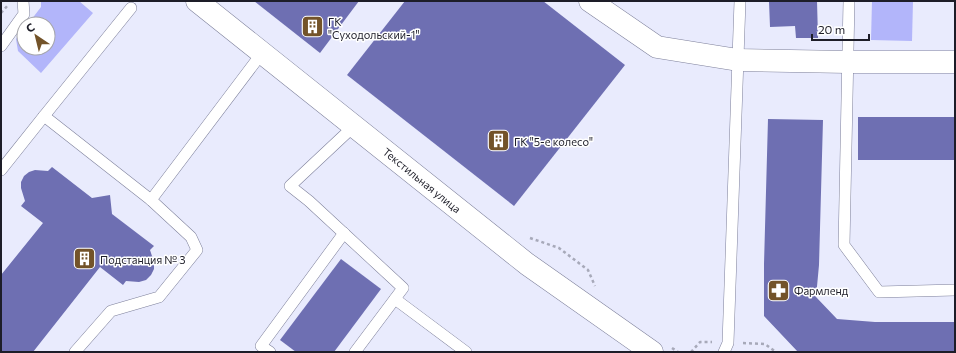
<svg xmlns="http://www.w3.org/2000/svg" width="956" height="353" viewBox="0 0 956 353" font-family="Commissioner,sans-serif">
<rect width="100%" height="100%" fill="#e9ebfd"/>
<g fill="#b2b5fa">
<path d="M41,1H79L93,13L41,73L18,51L16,39L24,29V48H48V24H28L41,7Z"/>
<path d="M872,1H913L912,41L871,40Z"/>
</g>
<g fill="#6e6fb2">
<path d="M254,1H359L320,53Z"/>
<path d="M405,1H543L625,65L514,206L347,75Z"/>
<path d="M769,1H817L818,38H796L795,26L770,27Z"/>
<rect x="858" y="117" width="97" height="43"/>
<path d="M768,119L823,120L819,265L816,297L837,319L875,322H955V352H798L764,316V264Z"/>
<path d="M52,167L92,198L110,195L112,214L154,246L150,250L154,262V269L151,275L146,280L139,282L126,281L123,285L100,267L33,352H1V275L43,223L21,206L25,201L21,188V182L24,176L29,172L35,170L48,171Z"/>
<path d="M341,259L381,289L334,352H296L280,340Z"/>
</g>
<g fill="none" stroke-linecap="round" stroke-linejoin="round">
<defs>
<g id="lane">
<path d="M849,1L844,245L879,292L955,290"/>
<path d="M1,46L24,14L23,1"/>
<path d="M44,116L131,8"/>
<path d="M354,126L290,186L309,201L403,288L355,352"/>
<path d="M1,170L44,116L151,200L191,237L197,250L159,297L111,311L75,352"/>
<path d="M151,200L262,53"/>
<path d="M395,299L466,352"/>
<path d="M270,352L261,346L344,233"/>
<path d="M724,352L728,343L740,1"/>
</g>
<g id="street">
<path d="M197,1L527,264L652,352"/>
<path d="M590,1L657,47L738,60L848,62H955"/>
</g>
</defs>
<use href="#lane" stroke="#7e809b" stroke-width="12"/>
<use href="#street" stroke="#7e809b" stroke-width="23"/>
<g stroke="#a7a9b9" stroke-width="2.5" stroke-dasharray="3 3" stroke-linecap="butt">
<path d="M1,13L9,4"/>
<path d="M530,238L559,248L588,270L595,286"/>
<path d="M743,343L765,344L776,352"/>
<path d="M672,348L678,352"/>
<path d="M691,352L700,342H712"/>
</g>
<use href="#lane" stroke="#fff" stroke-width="11"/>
<use href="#street" stroke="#fff" stroke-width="22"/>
</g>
<defs>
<symbol id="building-square" viewBox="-11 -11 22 22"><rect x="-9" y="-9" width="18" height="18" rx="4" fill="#735329" stroke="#fff"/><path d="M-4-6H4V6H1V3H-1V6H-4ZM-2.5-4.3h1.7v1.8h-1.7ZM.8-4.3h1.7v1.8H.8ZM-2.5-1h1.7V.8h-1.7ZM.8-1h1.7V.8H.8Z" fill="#fff"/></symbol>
<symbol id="pharmacy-square" viewBox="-11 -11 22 22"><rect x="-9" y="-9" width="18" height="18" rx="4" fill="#735329" stroke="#fff"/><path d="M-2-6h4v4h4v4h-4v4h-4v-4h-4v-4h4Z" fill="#fff"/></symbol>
</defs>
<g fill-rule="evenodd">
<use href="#building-square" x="300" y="14" width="25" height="25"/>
<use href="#building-square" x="486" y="128" width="25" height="25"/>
<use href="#building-square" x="72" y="246" width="25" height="25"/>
<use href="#pharmacy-square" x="766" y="278" width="25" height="25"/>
</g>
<g text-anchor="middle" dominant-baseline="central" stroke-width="3" stroke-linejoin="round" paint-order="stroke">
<g font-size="11" fill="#1d1d28" stroke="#fff" text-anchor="start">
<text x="328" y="21">ГК<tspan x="328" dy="13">"Суходольский-1"</tspan></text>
<text x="514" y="141">ГК "5-е колесо"</text>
<text x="100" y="259">Подстанция № 3</text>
<text x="794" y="290">Фармленд</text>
</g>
<g font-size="11" fill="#1d1d28" stroke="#fff">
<text transform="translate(422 180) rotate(39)">Текстильная улица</text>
</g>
</g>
<rect width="956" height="353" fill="none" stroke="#1d1d28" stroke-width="4"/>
<g transform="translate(36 36) rotate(325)"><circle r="19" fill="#ffffff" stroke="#a5a5a9"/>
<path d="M0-3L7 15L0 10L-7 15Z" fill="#735329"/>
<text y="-6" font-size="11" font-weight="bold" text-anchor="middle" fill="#1d1d28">С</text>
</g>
<path d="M812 34v6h57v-6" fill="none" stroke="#1d1d28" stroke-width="2"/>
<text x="818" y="34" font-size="12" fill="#1d1d28" stroke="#ffffff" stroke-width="3" paint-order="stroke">20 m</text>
</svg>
